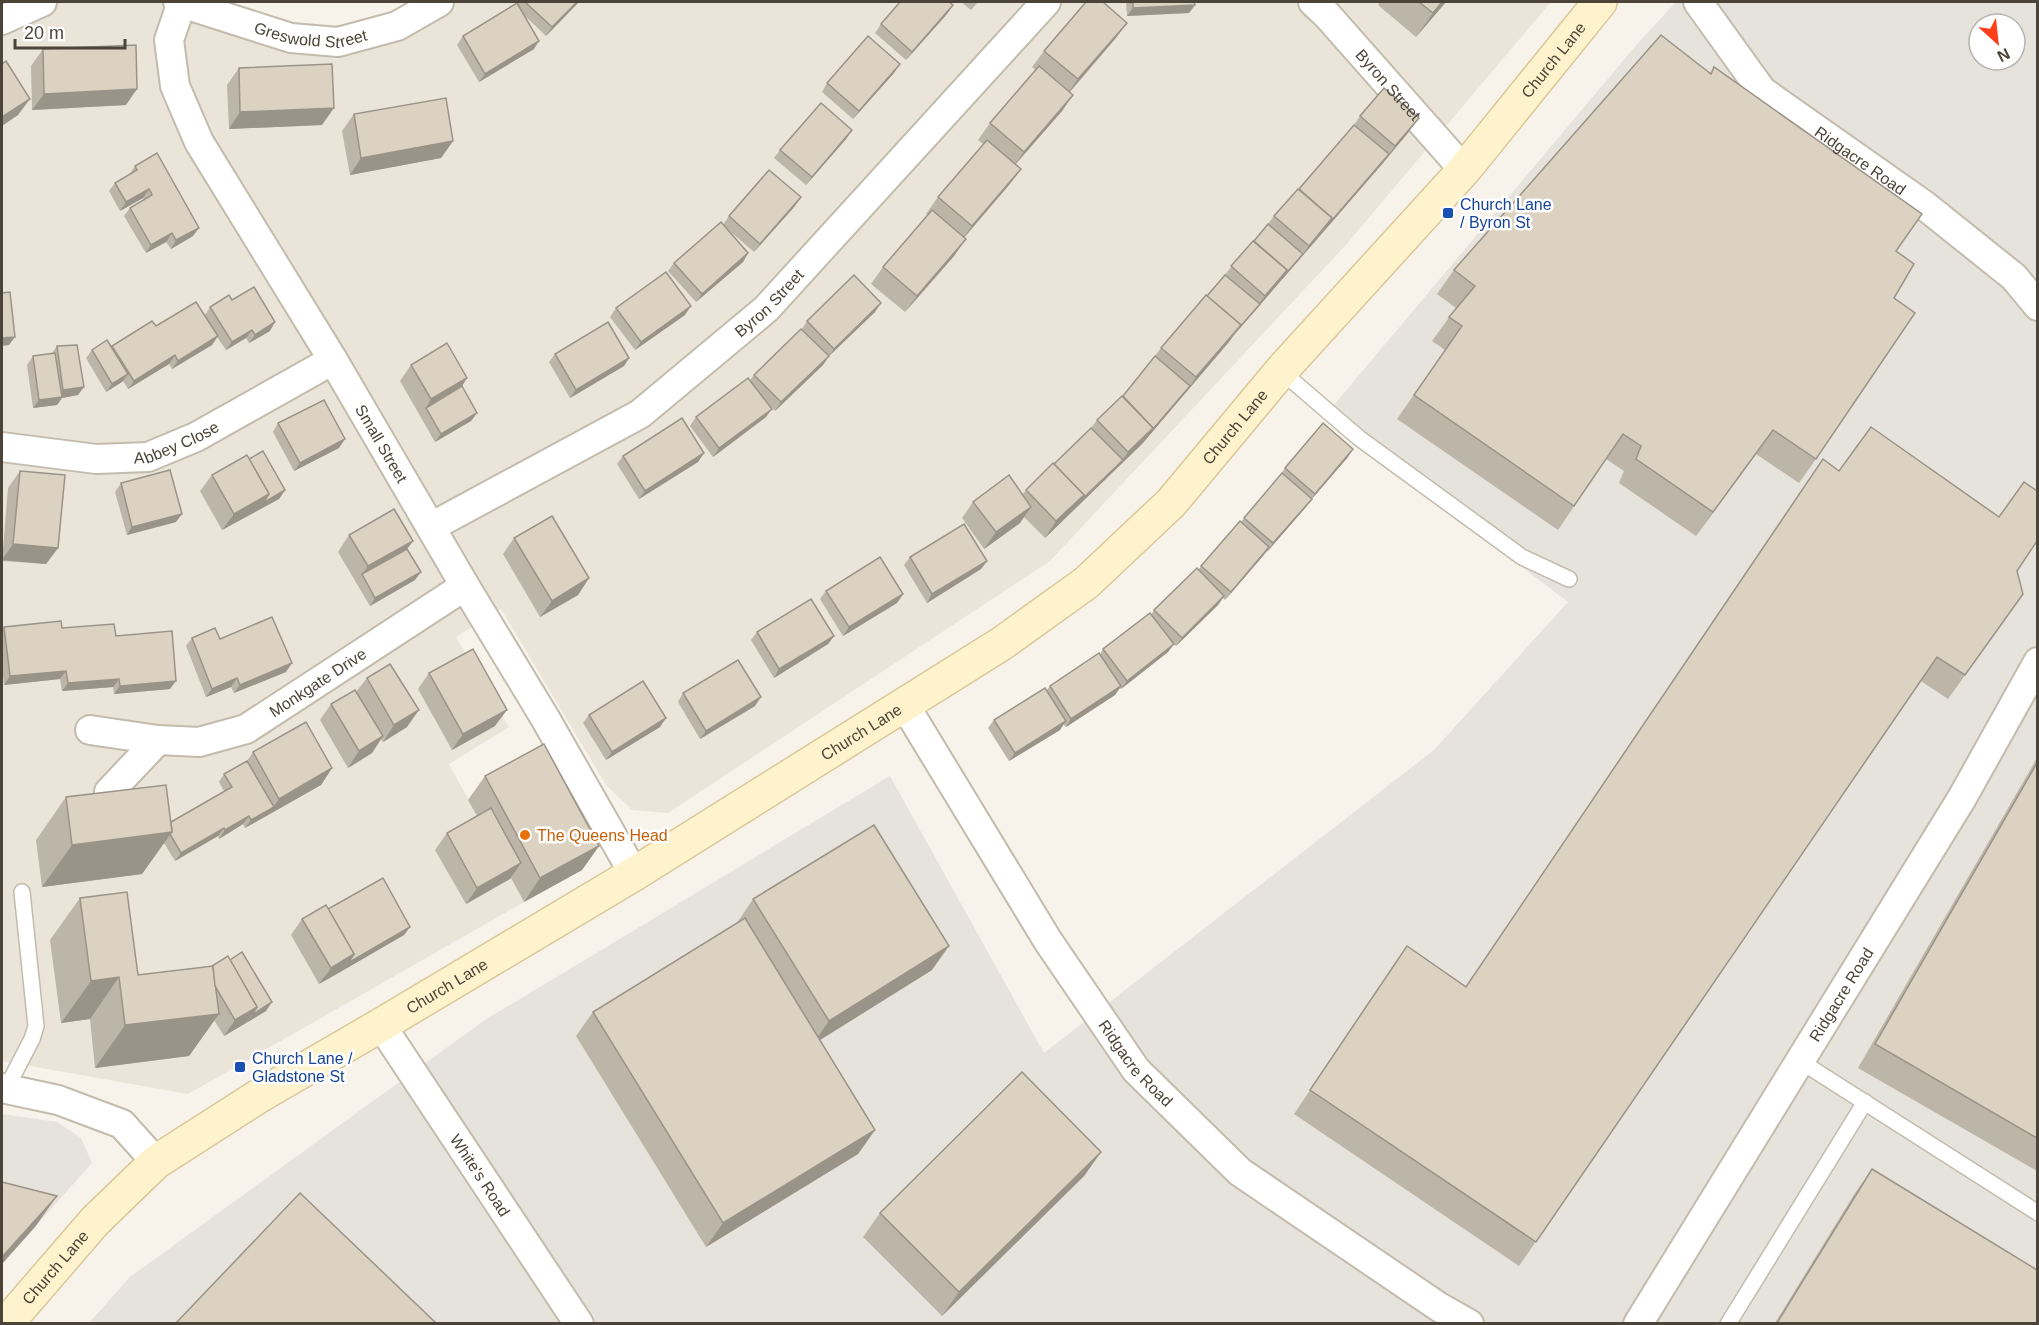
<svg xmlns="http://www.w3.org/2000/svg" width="2039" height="1325" viewBox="0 0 2039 1325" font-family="Arial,sans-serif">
<rect width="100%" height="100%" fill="#f7f3eb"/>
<path fill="#ebe5d9" d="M2,2H182L338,42L439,2H1551L1345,246L1050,561L668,813L632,810L606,785L501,609L456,637L509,727L449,764L524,902L188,1094L2,1061Z"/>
<g fill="#e6e2dc" fill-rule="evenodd">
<path d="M1676,2H2037V1323L88,1324L130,1277L485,1020L890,776L1044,1053L1434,750L1568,602L1324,417L1637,44ZM1979,24H2015V60H1979Z"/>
<path d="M2,1114L57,1122L81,1138L92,1163L2,1264Z"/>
</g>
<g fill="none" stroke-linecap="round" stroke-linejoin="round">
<defs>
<g id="lane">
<path d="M1281,371L1359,438L1522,557L1569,579"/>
<path d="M1800,1061L2038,1213"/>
<path d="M6,1089L32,1039L36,1026L22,892"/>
<path d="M1728,1324L1865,1102"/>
</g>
<g id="street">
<path id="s1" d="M178,2L291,38L338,42L397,26L439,2"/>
<path id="s2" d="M182,2L169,40L175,86L199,142L333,360L465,586L545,718L634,874"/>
<path id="s3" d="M1313,2L1327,15L1464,170"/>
<path id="s4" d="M1698,2L1762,91L1924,205L2014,277L2038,306"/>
<path d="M2,20L42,2"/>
<path id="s5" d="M2,447L96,459L148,457L196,437L333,360"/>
<path id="s6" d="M431,527L640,414L766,309L1046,2"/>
<path id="s7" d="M904,704L1048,941L1136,1070L1240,1172L1439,1307L1469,1324"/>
<path id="s8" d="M90,730L158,740L199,742L246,729L465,586"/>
<path d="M109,792L158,740"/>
<path id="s9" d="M381,1025L579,1324"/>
<path d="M2,1088L58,1100L122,1124L156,1162"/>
<path id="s10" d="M1638,1324L1962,798L2038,662"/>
</g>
<g id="secondary">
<path id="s11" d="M6,1324L95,1221L156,1162L259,1096L381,1025L634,874L1001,644L1086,583L1171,503L1281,371L1464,170L1600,2"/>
</g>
</defs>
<use href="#lane" stroke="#c3bcad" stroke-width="18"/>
<use href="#street" stroke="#c3bcad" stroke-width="32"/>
<use href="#secondary" stroke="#dac898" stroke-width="36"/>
<use href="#lane" stroke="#fff" stroke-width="15"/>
<use href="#street" stroke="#fff" stroke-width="28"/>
<use href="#secondary" stroke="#fff3cd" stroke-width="33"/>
</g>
<g fill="#bdb5a7">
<path d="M517,2H579L546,36L523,14L534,49L479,82L457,45L463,36L515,4Z"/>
<path d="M961,2H978L971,10Z"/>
<path d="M1126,2H1194L1195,5L1189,13L1127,16Z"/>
<path d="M1380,2H1446L1416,37L1378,5Z"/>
<path d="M953,5L947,14L906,60L875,33L881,24Z"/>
<path d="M1127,23L1115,39L1070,92L1073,95L1062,111L1016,164L1021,169L1009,185L964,238L954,256L905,312L871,284L883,267L928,215L926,214L938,197L983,144L978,140L990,123L1036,70L1032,67L1044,51Z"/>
<path d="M43,49L126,105L32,110L31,66Z"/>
<path d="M1714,67L1896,251L1894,298L1816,459L1799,483L1756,454L1696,536L1619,483L1624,471L1606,459L1558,530L1397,419L1445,350L1432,341L1456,308L1437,294L1454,270L1710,74Z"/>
<path d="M239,68L322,125L229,129L227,85Z"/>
<path d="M894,73L853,119L822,92L827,83Z"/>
<path d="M354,114L453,141L441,158L350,175L342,131Z"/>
<path d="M1360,116L1419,118L1407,134L1383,163L1233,336L1142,444L1045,538L1024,517L1020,523L984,549L962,518L973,502L1023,494L1026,490L1054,464L1091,428L1097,420L1123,396L1161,348L1254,241L1274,216L1299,189L1354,125Z"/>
<path d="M852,130L846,139L806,185L774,158L780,150Z"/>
<path d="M135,166L193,236L171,249L166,242L146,253L124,216L130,208L144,200L143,198L120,211L109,191L115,183L129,175Z"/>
<path d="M795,206L754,252L725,227L748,253L743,262L696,302L668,271L674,263L723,225L729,216Z"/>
<path d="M232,300L270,331L249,343L246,338L226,350L217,337L212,345L172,369L169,364L128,389L123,381L106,392L86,358L92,350L111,347L112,346L156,326L205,315L210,307Z"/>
<path d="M616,308L685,315L635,350L610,317Z"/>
<path d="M875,312L828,357L823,365L775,411L765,400L766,417L713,457L690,426L696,417L750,380L754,375L802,329L807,321Z"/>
<path d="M57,346L78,395L62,398L57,405L33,408L27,365L33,356L52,353Z"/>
<path d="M555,354L629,358L624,366L570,398L549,362Z"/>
<path d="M411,365L467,378L462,386L477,413L471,421L435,442L400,381Z"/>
<path d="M278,423L339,448L294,471L273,432Z"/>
<path d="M704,453L698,462L639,499L617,464L623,456Z"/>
<path d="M1348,457L1312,499L1306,507L1267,552L1266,551L1225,600L1223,598L1218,605L1176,646L1173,643L1174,644L1168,652L1121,689L1120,688L1115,695L1066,727L1063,724L1060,730L1009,761L988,728L994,720L1046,691L1050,686L1100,654L1103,649L1151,615L1154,610L1198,570L1241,522L1279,477L1285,468Z"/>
<path d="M249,459L285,490L279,499L222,530L200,491L212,475Z"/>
<path d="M1823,459L1839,471L1999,517L2017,571L2023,594L1948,699L1921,681L1519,1266L1294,1114L1407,946L1466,986Z"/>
<path d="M20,471L58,548L46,564L2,561L8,488Z"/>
<path d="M121,483L176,522L127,535L115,492Z"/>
<path d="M349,535L413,541L407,549L415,580L370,606L338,552Z"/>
<path d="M514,538L589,578L578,595L540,617L503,554Z"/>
<path d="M910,557L987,561L981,569L927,603L904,565Z"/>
<path d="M826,591L903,594L897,603L843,636L820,599Z"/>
<path d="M4,627L62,628L116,636L170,689L114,694L113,687L62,691L60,679L4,685L2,663V631Z"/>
<path d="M757,632L834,636L828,644L774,678L751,640Z"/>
<path d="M192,638L220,639L286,672L234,693L231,687L206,697L186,646Z"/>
<path d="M429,673L495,726L452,750L418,689Z"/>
<path d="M367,678L407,727L383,742L381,739L372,753L348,768L320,720L331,704L356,692Z"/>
<path d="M683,693L755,706L700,739L678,702Z"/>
<path d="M589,715L660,727L606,760L583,723Z"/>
<path d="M253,752L332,768L321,785L245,828L243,824L219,839L218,836L175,861L164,843L142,874L42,887L36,840L66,797L171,822L224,791L219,782L224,774L247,761Z"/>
<path d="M2037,758V1171L1858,1068Z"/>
<path d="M485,776L599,846L582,870L524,902L511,878L466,904L435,850L447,833L477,816L468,800Z"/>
<path d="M80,898L138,975L212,966L266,1011L224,1036L214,1020L189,1056L95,1068L90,1019L61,1023L50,940Z"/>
<path d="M753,899L932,970L820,1040L875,1130L858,1154L706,1247L576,1036L593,1012L737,923Z"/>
<path d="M328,909L410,927L404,935L319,984L291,935L302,919Z"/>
<path d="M1101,1152L1084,1176L942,1316L863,1237L880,1213Z"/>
<path d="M1872,1169L2037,1323H1775L1855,1193Z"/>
</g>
<g fill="#9a9388">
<path d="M577,2H579L546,36L552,27Z"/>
<path d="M1442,2H1446L1416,37L1433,13Z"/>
<path d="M953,5L947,14L906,60L912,52Z"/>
<path d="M1195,5L1189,13L1127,16L1133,8Z"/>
<path d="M1127,23L1115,39L1066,96L1078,79Z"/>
<path d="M539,41L534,49L479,82L485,74Z"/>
<path d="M900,64L894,73L853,119L859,111Z"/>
<path d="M137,89L126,105L32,110L44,94Z"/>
<path d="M1073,95L1062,111L1012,168L1024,152Z"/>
<path d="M30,99L18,115L2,126V117Z"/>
<path d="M334,108L322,125L229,129L240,112Z"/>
<path d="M1419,118L1407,134L1383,163L1395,146Z"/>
<path d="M852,130L846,139L806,185L812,177Z"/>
<path d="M453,141L441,158L350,175L361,158Z"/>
<path d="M1389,154L1383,163L1233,336L1265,296L1303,254L1309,246Z"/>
<path d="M1021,169L1009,185L960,242L972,226Z"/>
<path d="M149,189L143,198L120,211L126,202Z"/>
<path d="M801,197L795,206L754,252L760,244Z"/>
<path d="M199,228L193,236L171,249L176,240Z"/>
<path d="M172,233L166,242L146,253L151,245Z"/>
<path d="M966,239L954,256L905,312L917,296Z"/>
<path d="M748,253L743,262L696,302L702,294Z"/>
<path d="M881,303L875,312L828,357L834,349Z"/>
<path d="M691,306L685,315L635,350L641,342Z"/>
<path d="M275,322L270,331L249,343L255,335Z"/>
<path d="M1241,325L1229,342L1142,444L1117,468L1128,452L1190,386L1196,377Z"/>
<path d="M252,330L246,338L226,350L232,342Z"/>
<path d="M218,336L212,345L172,369L178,361Z"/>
<path d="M15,337L9,345L2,346V338Z"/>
<path d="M175,355L169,364L128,389L134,381Z"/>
<path d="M829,356L823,365L775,411L781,402Z"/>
<path d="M629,358L624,366L570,398L576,390Z"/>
<path d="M128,374L122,382L106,392L112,384Z"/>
<path d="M467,378L456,395L426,408L431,399Z"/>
<path d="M84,387L78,395L62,398L57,405L33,408L39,400L58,398L63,390Z"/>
<path d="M772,409L766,417L713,457L719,448Z"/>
<path d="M477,413L471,421L435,442L441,434Z"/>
<path d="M1773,430L1756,454L1696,536L1713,512Z"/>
<path d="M345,439L339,448L294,471L300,463Z"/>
<path d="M1353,449L1348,457L1309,502L1315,494Z"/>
<path d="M704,453L698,462L639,499L645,491Z"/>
<path d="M1123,460L1117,468L1045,538L1056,521Z"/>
<path d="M285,490L279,499L222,530L234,514L269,494Z"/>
<path d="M1312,499L1306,507L1267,552L1273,543Z"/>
<path d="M1031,507L1020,523L984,549L996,532Z"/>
<path d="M182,514L176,522L127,535L132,527Z"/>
<path d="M413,541L401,557L362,574L356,583L368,566Z"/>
<path d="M13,544L58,548L46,564L2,560Z"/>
<path d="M1269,547L1264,555L1225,600L1231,592Z"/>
<path d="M987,561L981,569L927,603L932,594Z"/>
<path d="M421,572L415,580L370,606L375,598Z"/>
<path d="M589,578L578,595L540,617L552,601Z"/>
<path d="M903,594L897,603L843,636L849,627Z"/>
<path d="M1224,596L1218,605L1176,646L1182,638Z"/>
<path d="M834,636L828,644L774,678L779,669Z"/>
<path d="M1174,644L1168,652L1121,689L1127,681Z"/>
<path d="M292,663L286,672L234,693L240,685Z"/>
<path d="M66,671L60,679L4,685L10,676Z"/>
<path d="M237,678L231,687L206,697L212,689Z"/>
<path d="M119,679L113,687L62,691L68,683Z"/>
<path d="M176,681L170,689L114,694L120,686Z"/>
<path d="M1121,686L1115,695L1066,727L1071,719Z"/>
<path d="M761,697L755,706L700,739L706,731Z"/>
<path d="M419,710L407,727L383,742L394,725Z"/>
<path d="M507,710L495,726L452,750L463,734Z"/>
<path d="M666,718L660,727L606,760L612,752Z"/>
<path d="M1066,721L1060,730L1009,761L1015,753Z"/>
<path d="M383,736L372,753L348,768L359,751Z"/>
<path d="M332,768L321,785L268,815L279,799Z"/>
<path d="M274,807L268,815L245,828L251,820Z"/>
<path d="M249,816L243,824L219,839L225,830Z"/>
<path d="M224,828L218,836L175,861L181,853Z"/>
<path d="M172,832L142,874L42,887L72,845Z"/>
<path d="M599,846L582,870L524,902L540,878Z"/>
<path d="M521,863L510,879L466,904L477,888Z"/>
<path d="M410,927L404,935L342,971L348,963Z"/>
<path d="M949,946L932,970L812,1045L829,1021Z"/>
<path d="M354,954L342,971L319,984L331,968Z"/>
<path d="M119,977L90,1019L61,1023L91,981Z"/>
<path d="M272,1002L266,1011L246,1023L252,1015Z"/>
<path d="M257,1007L246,1023L224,1036L235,1020Z"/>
<path d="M219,1014L189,1056L95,1068L125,1025Z"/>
<path d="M875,1130L858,1154L706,1247L723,1223Z"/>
<path d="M1101,1152L1084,1176L942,1316L959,1292Z"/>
<path d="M57,1196L35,1227L2,1264V1257Z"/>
</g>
<g fill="#dcd2c2" stroke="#9a9388" stroke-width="1.5">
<path d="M525,2H577L552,27Z"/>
<path d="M900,2H949L953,5L912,52L881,24Z"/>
<path d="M1086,2H1103L1127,23L1078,79L1044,51Z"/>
<path d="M1133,2H1194L1195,5L1133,8Z"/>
<path d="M1419,2H1442L1433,13Z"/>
<path d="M517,3L539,41L485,74L463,36Z"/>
<path d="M1661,35L1711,74L1714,67L1922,214L1896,251L1914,264L1894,298L1915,313L1816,459L1773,430L1713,512L1636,459L1641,446L1623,434L1574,506L1414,395L1462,326L1449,317L1475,286L1454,270Z"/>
<path d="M868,36L900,64L859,111L827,83Z"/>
<path d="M136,45L137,89L44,94L43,49Z"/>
<path d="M6,61L30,99L2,117V64Z"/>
<path d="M332,64L334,108L240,112L239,68Z"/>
<path d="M1039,66L1073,95L1024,152L990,123Z"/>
<path d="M1384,88L1419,118L1395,146L1360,116Z"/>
<path d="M446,98L453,141L361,158L354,114Z"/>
<path d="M821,103L852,130L812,177L780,150Z"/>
<path d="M1354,125L1389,154L1327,226L1332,218L1299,189Z"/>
<path d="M987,140L1021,169L972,226L938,197Z"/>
<path d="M157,153L199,228L176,240L172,233L151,245L130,208L152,195L151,192L149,189L126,202L115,183L137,170L135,166Z"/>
<path d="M769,170L801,197L760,244L729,216Z"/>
<path d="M1298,189L1332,218L1309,246L1274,216Z"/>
<path d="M932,210L966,239L917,296L883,267Z"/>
<path d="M721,222L748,253L702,294L674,263Z"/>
<path d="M1268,224L1303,254L1282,278L1287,270L1254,241Z"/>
<path d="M1253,241L1287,270L1265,296L1231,266Z"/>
<path d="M666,272L691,306L641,342L616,308Z"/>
<path d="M854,275L881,303L834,349L807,321Z"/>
<path d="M1225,275L1260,304L1239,328L1241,325L1207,296Z"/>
<path d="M254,287L275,322L255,335L252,330L232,342L210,307L229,295L232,300Z"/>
<path d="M10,292L15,337L2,338V293Z"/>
<path d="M1206,295L1241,325L1196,377L1161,348Z"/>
<path d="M196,302L218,336L178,361L175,355L134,381L112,346L152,321L156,326Z"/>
<path d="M608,322L629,358L576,390L555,354Z"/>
<path d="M801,329L829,356L781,402L754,375Z"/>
<path d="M107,340L128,374L112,384L92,350Z"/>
<path d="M447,343L467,378L431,399L411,365Z"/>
<path d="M77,345L84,387L63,390L57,346Z"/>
<path d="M55,353L62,397L39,400L33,356Z"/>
<path d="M1155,356L1190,386L1147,436L1153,428L1123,396Z"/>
<path d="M748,378L772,409L719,448L696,417Z"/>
<path d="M462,386L477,413L441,434L426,408Z"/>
<path d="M1122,396L1153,428L1128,452L1097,420Z"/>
<path d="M324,400L345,439L300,463L278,423Z"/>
<path d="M682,418L704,453L645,491L623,456Z"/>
<path d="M1323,423L1353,449L1315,494L1285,468Z"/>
<path d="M1871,427L1999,517L2024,482L2037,491V541L2017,571L2023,594L1965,675L1937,657L1536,1242L1310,1090L1407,946L1466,987L1823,459L1839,471Z"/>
<path d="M1091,428L1123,460L1078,503L1084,495L1054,464Z"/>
<path d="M263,451L285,490L263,503L269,494L249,459Z"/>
<path d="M247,455L269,494L234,514L212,475Z"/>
<path d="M1053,463L1084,495L1056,521L1026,490Z"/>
<path d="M170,470L182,514L132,527L121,483Z"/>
<path d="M20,471L65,475L58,548L13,544Z"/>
<path d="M1282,473L1312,499L1273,543L1244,518Z"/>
<path d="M1009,475L1031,507L996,532L973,502Z"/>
<path d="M394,509L413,541L368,566L349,535Z"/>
<path d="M552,516L589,578L552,601L514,538Z"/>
<path d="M1240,521L1269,547L1231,592L1201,566Z"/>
<path d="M964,524L987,561L932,594L910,557Z"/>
<path d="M407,549L421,572L375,598L362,574Z"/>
<path d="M880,557L903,594L849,627L826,591Z"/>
<path d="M1197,568L1224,596L1182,638L1154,610Z"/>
<path d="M811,599L834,636L779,669L757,632Z"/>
<path d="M1150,613L1174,644L1127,681L1103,649Z"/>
<path d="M272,617L292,663L240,685L237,678L212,689L192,638L215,628L220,639Z"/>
<path d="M61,621L62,628L114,624L116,636L172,631L176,681L120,686L119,679L68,683L66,671L10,676L4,627Z"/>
<path d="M473,649L507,710L463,734L429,673Z"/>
<path d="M1099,653L1121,686L1071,719L1050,686Z"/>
<path d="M738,660L761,697L706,731L683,693Z"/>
<path d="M390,664L419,710L394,725L367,678Z"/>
<path d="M643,681L666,718L612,752L589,715Z"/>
<path d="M1045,688L1066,721L1015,753L994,720Z"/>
<path d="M355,690L383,736L359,751L331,704Z"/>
<path d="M306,722L332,768L279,799L253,752Z"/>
<path d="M544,744L599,846L540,878L485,776Z"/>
<path d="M247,761L274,807L251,820L249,816L225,830L224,828L181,853L170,834L172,832L171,822L232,787L224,774Z"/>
<path d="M2037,763V1138L1875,1044Z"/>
<path d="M166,785L172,832L72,845L66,797Z"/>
<path d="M491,808L521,863L477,888L447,833Z"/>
<path d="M874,825L949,946L829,1021L753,899Z"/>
<path d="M383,878L410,927L348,963L354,954L328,909Z"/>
<path d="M127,892L138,975L213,966L219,1014L125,1025L119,977L91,981L80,898Z"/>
<path d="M326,905L354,954L331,968L302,919Z"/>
<path d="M745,918L875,1130L723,1223L593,1012Z"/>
<path d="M242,952L272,1002L252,1015L257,1007L230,960Z"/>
<path d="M228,956L257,1007L235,1020L215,986L213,966H212Z"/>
<path d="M1022,1072L1101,1152L959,1292L880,1213Z"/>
<path d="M1872,1169L2037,1270V1323H1777Z"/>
<path d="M2,1182L57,1196L2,1257Z"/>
<path d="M300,1193L436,1323H176Z"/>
</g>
<g fill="#1a4fb4" stroke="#fff" stroke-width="2">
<rect x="1442" y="207" width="12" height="12" rx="3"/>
<rect x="234" y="1061" width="12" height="12" rx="3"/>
</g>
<circle fill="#e8710a" stroke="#fff" stroke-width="2" cx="525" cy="835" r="6"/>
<g text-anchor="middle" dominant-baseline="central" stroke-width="5" stroke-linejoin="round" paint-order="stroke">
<g font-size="16" fill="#4c4438" stroke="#fff">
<text stroke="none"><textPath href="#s1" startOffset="138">Greswold Street</textPath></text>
<text stroke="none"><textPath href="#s11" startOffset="2019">Church Lane</textPath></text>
<text stroke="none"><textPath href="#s3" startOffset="112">Byron Street</textPath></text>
<text stroke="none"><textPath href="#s4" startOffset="230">Ridgacre Road</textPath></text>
<text stroke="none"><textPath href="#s6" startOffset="408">Byron Street</textPath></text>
<text stroke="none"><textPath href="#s11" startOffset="1533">Church Lane</textPath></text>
<text stroke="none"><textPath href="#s5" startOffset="178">Abbey Close</textPath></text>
<text stroke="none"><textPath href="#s2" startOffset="500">Small Street</textPath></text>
<text stroke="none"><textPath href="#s8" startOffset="244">Monkgate Drive</textPath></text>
<text stroke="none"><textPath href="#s11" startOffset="1047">Church Lane</textPath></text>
<text stroke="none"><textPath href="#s11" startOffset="561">Church Lane</textPath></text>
<text stroke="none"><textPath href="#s10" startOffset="387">Ridgacre Road</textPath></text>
<text stroke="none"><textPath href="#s7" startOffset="428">Ridgacre Road</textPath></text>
<text stroke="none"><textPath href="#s9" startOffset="180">White's Road</textPath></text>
<text stroke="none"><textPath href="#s11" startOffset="75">Church Lane</textPath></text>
</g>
<g font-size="16" fill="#164399" stroke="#fff" text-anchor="start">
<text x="1460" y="204">Church Lane<tspan x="1460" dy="18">/ Byron St</tspan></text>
<text x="252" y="1058">Church Lane /<tspan x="252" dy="18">Gladstone St</tspan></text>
</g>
<g font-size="16" fill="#c56008" stroke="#fff" text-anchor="start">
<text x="537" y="835">The Queens Head</text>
</g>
</g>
<rect width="2039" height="1325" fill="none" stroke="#4c4438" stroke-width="6"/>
<g transform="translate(1997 42) rotate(153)"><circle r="28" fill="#ffffff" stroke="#b7b4af" stroke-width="1.5"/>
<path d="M0-4.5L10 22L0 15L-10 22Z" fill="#ff3f1a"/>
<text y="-9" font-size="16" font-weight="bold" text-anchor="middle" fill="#4c4438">N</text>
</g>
<path d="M15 39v9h110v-9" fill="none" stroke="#4c4438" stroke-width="3"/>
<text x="24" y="39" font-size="18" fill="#4c4438" stroke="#ffffff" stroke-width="4.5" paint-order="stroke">20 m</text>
</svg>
